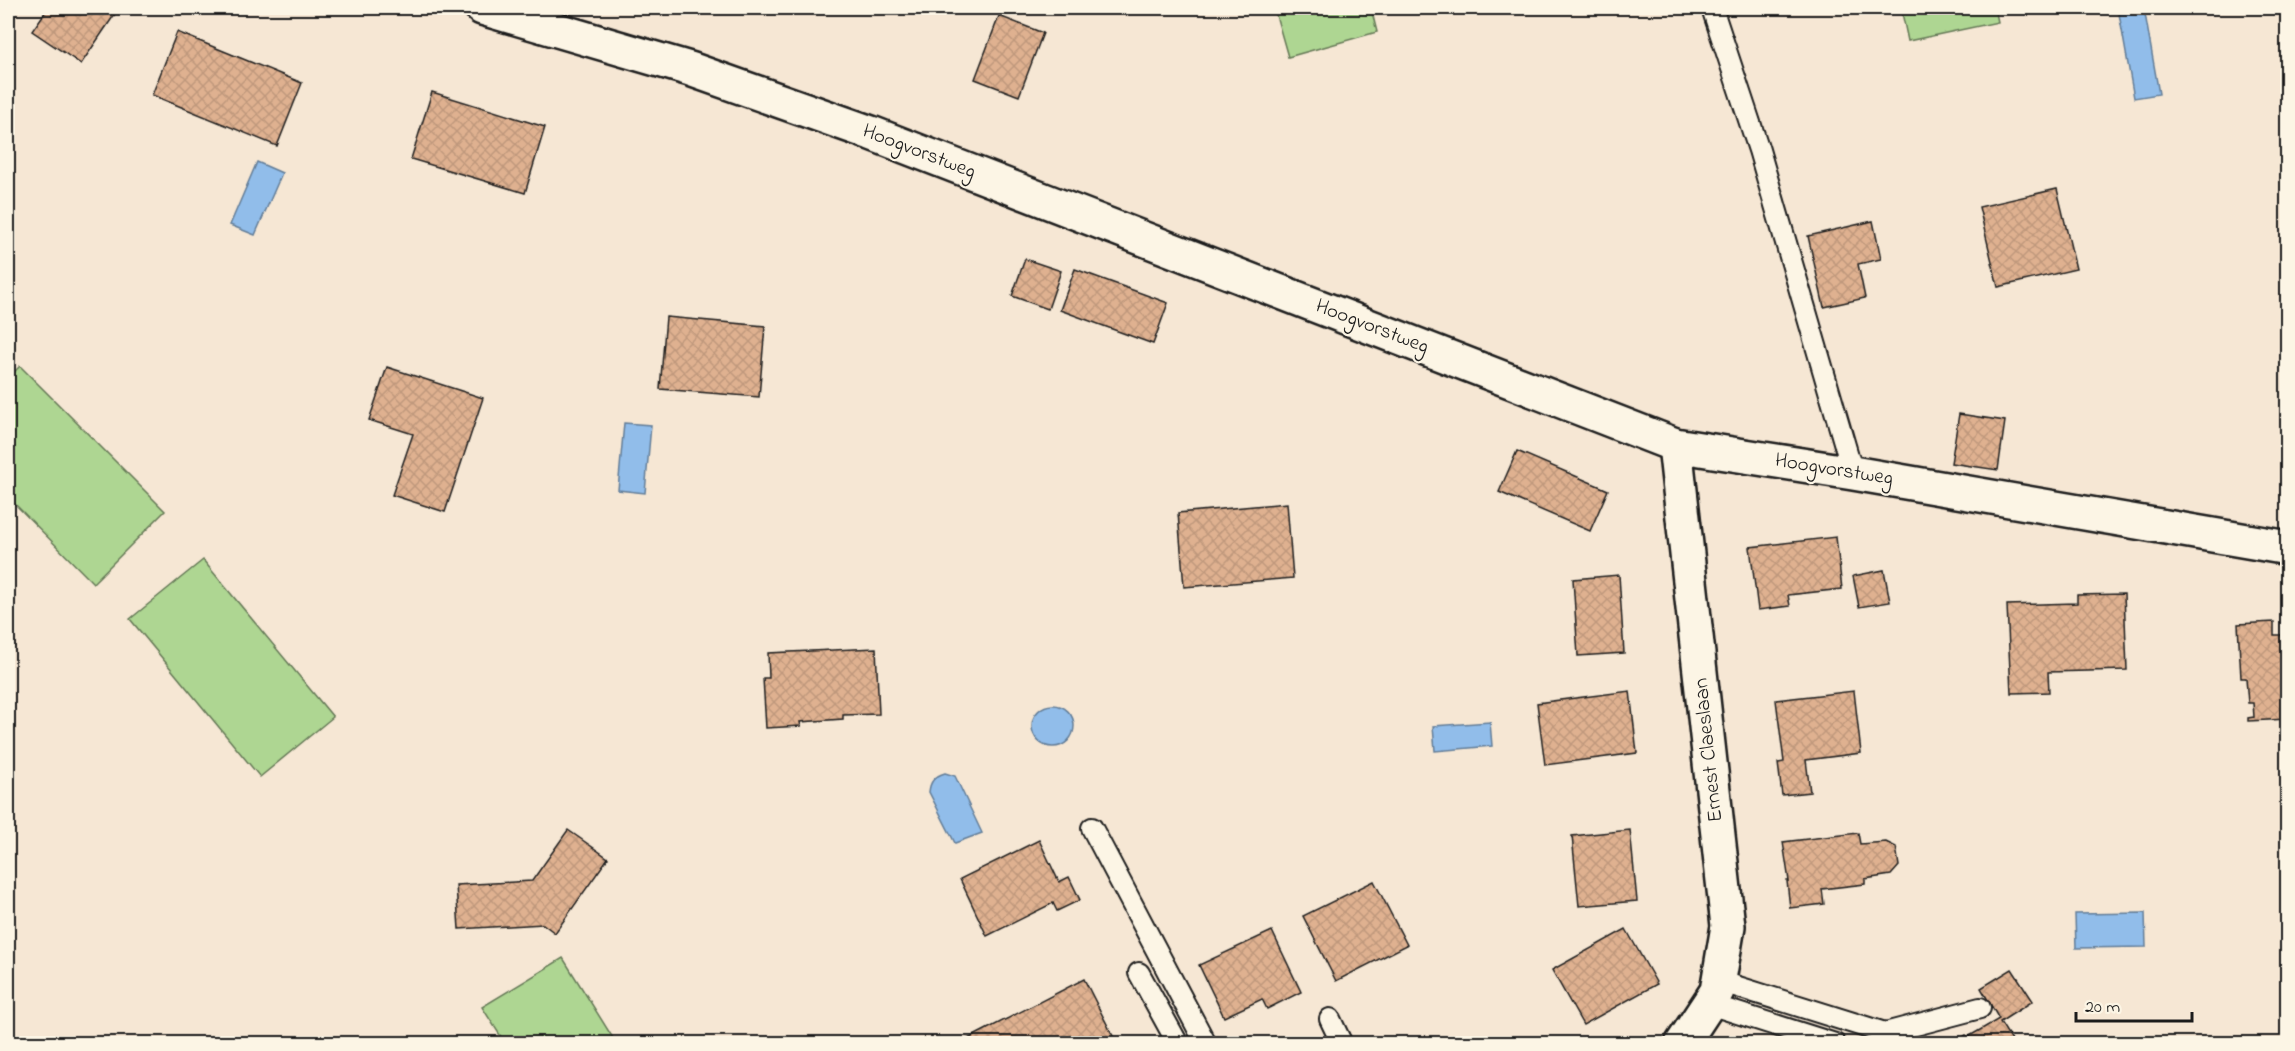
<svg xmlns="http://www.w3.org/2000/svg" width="2295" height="1051" viewBox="0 0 2295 1051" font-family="'Indie Flower',sans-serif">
<defs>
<pattern id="building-cross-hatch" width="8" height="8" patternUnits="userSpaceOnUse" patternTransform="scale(1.5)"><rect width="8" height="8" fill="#dfb190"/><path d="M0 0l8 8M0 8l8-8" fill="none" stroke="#bf987c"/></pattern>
</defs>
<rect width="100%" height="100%" fill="#f6e7d4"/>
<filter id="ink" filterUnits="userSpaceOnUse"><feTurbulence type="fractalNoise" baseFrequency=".0167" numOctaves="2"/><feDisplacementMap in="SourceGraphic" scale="12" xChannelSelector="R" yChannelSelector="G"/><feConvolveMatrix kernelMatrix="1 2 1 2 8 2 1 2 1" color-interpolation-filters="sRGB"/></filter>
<g filter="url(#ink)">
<g fill="#aed692" stroke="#657957" stroke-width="1.5">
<path d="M1274,8H1371L1377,32L1288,57Z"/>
<path d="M1901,8H1995L1998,22L1908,41Z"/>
<path d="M20,366L165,511L93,583L8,497V378Z"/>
<path d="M203,560L333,717L260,777L130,619Z"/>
<path d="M563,958L616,1043H505L482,1007Z"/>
</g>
<g fill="#91bdea" stroke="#627d98" stroke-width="1.5">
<path d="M2118,8H2144L2159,94L2134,98Z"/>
<path d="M257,162L282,173L255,235L230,225Z"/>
<path d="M624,423L651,425L645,493L618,490Z"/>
<circle cx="1053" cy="726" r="21"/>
<path d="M1490,722L1492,746L1435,751L1433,726Z"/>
<path d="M945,773L955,776L982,833L955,843L929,792C930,781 935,776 945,773Z"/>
<path d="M2145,913L2146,947L2076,948L2075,914Z"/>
</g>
<g fill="url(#building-cross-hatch)" stroke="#1c1c1c" stroke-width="1.5">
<path d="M48,8H119L81,64L32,31Z"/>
<path d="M999,16L1043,33L1019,96L975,79Z"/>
<path d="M177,32L302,83L277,146L152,95Z"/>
<path d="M432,92L545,127L525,193L411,159Z"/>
<path d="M2057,189L2076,269L1998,287L1979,207Z"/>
<path d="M1873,221L1881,259L1858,264L1865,298L1824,307L1808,236Z"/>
<path d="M1025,259L1061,271L1048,309L1012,296Z"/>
<path d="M1075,269L1168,303L1153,344L1060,310Z"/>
<path d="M666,317L765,326L759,397L660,389Z"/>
<path d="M387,367L483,398L445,512L392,495L413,434L369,420Z"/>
<path d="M1959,414L2005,421L1998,470L1951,463Z"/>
<path d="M1517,451L1608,490L1590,531L1499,492Z"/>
<path d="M1287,503L1293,578L1184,587L1178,513Z"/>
<path d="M1836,537L1842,589L1788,595L1790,606L1758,610L1750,547Z"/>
<path d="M1884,570L1890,602L1859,607L1853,576Z"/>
<path d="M1619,575L1624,653L1578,656L1573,579Z"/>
<path d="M2124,594L2127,670L2048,672L2049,692L2011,693L2007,605L2077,603V595Z"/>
<path d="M2274,622V635H2288V719L2248,721V718L2254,717L2253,703H2248L2246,678H2241L2238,624Z"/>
<path d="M876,648L879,714L843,715V719L800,722L801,726L766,728L763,678H769L768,653Z"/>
<path d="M1630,691L1637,753L1545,765L1537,703Z"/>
<path d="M1854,691L1861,753L1806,760L1810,792L1782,795L1778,763L1784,762L1776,700Z"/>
<path d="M568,830L608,858L555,933L543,924L459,929L456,885L532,881Z"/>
<path d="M1630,830L1637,901L1579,906L1572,836Z"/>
<path d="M1858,833L1860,844L1886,842L1896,847L1899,866L1891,875L1865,879V884L1822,889L1824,904L1790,908L1787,881H1789L1783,842Z"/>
<path d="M1039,840L1059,882L1069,877L1080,900L1057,911L1053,903L987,936L960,879Z"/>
<path d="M1374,881L1407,945L1336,981L1303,916Z"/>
<path d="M1626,929L1657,984L1583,1025L1552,970Z"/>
<path d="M1272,931L1301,992L1267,1009L1262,999L1224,1017L1199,965Z"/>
<path d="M2012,969L2033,1001L2000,1022L2014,1044H1952L1966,1035L1968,1037L1999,1019L1981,988Z"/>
<path d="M1084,979L1117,1044H967L966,1040Z"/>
</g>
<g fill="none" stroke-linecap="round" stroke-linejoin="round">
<defs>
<g id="service">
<path d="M1712,8L1759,150L1853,473"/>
<path d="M1092,828L1206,1044"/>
<path d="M1139,973L1178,1044"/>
<path d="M1719,981L1885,1033L1980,1008"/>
<path d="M1709,1004L1835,1044"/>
<path d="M1330,1019L1342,1044"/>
</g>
<g id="minor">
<path d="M482,8L690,69L871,133L1675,445L1853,473L2288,548"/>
<path d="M1675,445L1728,926L1717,991L1682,1044"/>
</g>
</defs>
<use href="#service" stroke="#1c1c1c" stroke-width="24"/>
<use href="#minor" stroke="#1c1c1c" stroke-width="38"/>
<use href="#service" stroke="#fcf5e5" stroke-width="20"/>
<use href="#minor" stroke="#fcf5e5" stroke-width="33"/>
</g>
</g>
<g text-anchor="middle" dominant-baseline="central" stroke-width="4.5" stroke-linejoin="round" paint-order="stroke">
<g font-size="21" fill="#1c1c1c" stroke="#fcf5e5">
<text transform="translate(919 152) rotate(21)">Hoogvorstweg</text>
<text transform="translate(1372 327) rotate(21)">Hoogvorstweg</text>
<text transform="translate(1834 470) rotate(9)">Hoogvorstweg</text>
<text transform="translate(1709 750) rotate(-96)">Ernest Claeslaan</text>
</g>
</g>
<rect width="2295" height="1051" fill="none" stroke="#fcf5e5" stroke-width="30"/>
<rect x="15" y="15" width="2265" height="1021" fill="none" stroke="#1c1c1c" stroke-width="2" filter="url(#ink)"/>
<path d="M2076 1012v9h116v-9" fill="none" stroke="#1c1c1c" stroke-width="3"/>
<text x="2085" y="1012" font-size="18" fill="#1c1c1c" stroke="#fcf5e5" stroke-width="4.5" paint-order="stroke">20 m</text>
</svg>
